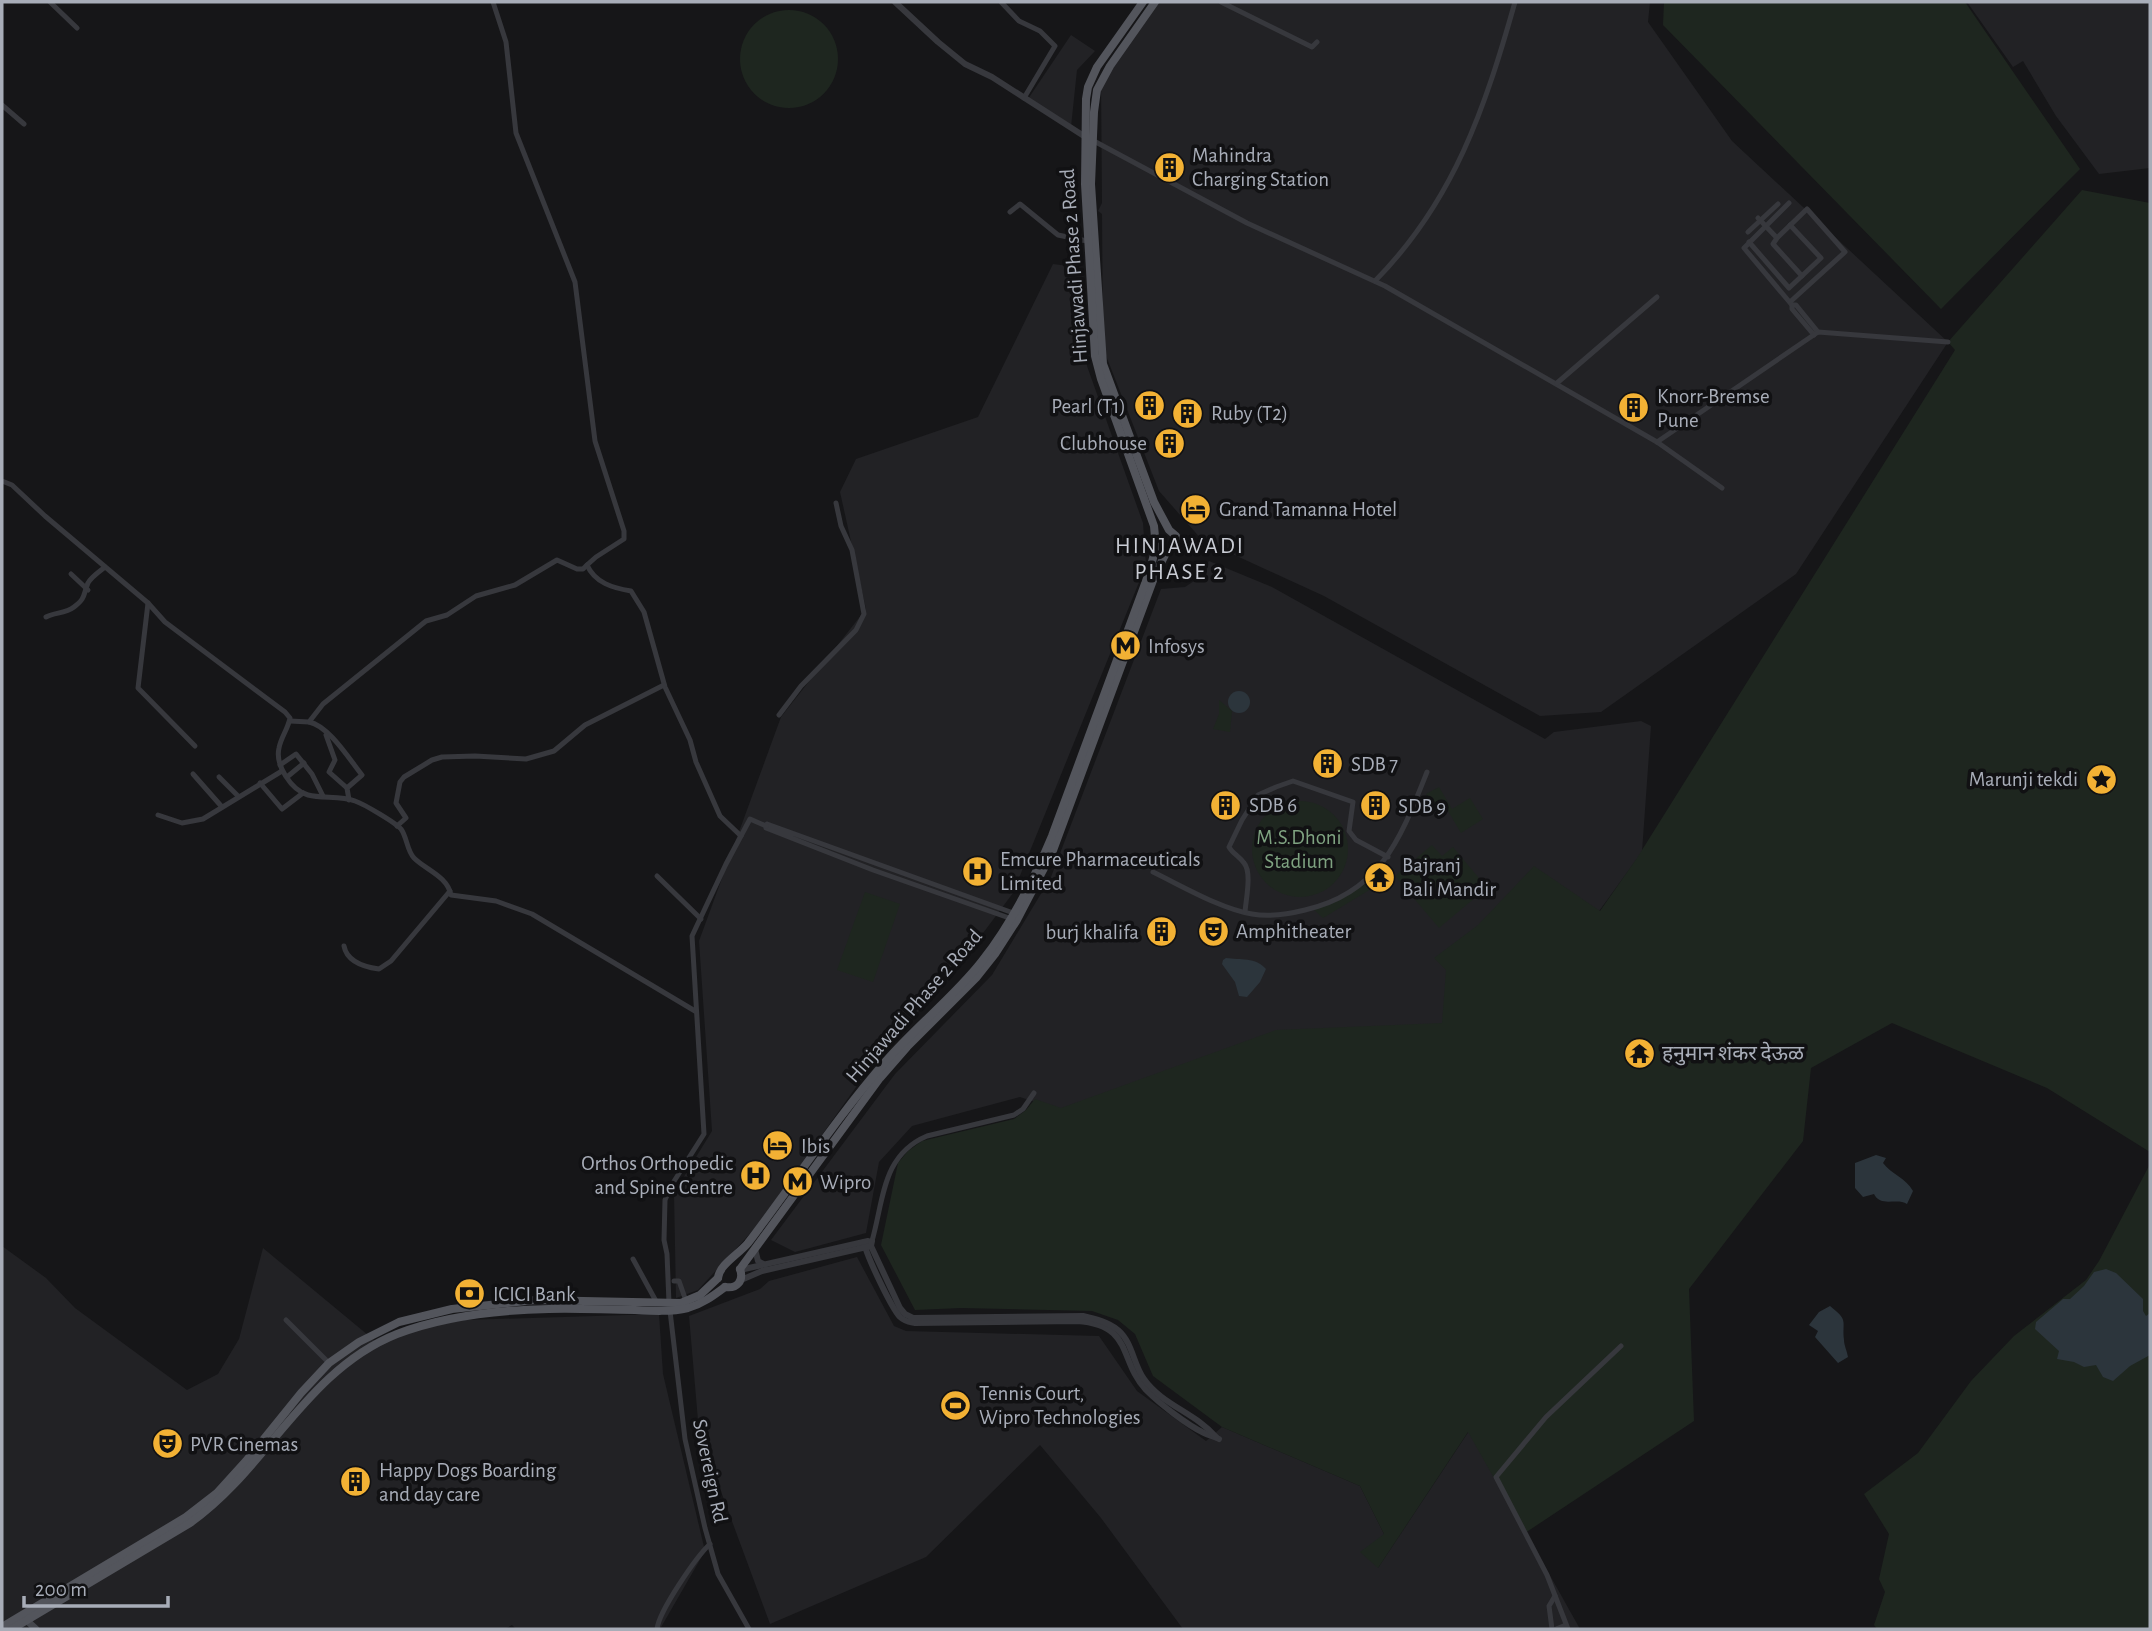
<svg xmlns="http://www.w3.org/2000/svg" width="2152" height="1631" viewBox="0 0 2152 1631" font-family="'Alegreya Sans','Noto Sans Devanagari',sans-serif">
<rect width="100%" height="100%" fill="#161618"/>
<g fill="#222225">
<path d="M1156,2H1650L1648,22L1732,141L1948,342L1796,574L1601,712L1540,716L1324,596L1202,540L1159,491L1103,348L1102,214L1098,211L1102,203L1101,83Z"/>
<path d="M1967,2H2150V168L2099,174L2056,116L2023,61L2013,67Z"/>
<path d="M1071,35L1095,51L1077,70L1071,127L1028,99Z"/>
<path d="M1053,264L1083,268L1087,366L1143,523L1146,565L1013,893L945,984L886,1045L757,1226L698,1290L676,1298L674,1193L712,1131L699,941L781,717L866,609L840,492L856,459L978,417Z"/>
<path d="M1209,561L1272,587L1545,739L1554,732L1641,721L1651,726L1642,852L1573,947L1517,1006L1062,1111L1020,1097L912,1126L879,1162L866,1233L795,1252L771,1240L895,1074L992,975L1051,877L1161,589L1185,587L1197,579Z"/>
<path d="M2,1246L46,1278L75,1308L187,1390L218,1374L239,1339L263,1248L380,1345L406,1331L464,1320L659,1314L663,1374L705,1551L660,1629H516L512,1625L505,1629H2Z"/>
<path d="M857,1257L894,1326L906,1331L1099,1336L1137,1391L1206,1441L1222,1427L1360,1486L1384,1534L1378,1568L1469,1431L1580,1629H1183L1101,1518L1040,1445L926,1557L770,1624L699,1432L689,1316L760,1289L769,1281Z"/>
</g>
<g fill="#1e261f">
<path d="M1664,2H1965L2080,169L1941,309L1663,25Z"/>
<circle cx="789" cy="59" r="49"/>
<path d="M2082,190L2150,203V1152L2047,1088L1892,1023L1811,1068L1803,1141L1689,1289L1694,1421L1525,1533L1468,1432L1378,1568L1360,1552L1384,1534L1360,1486L1222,1427L1153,1376L1135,1334L1118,1320L1092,1311L961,1308L915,1310L881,1245L898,1163L908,1151L922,1141L1014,1119L1026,1110L1035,1099L1061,1108L1276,1030L1442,1023L1446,970L1434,958L1478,925L1534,866L1600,911L1637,858L1955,350L1948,342Z"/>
<path d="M1219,700L1232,711L1230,732L1213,729L1219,714Z"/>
<path d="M1439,787L1452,809L1470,798L1483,819L1461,833L1448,811L1439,817L1426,794Z"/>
<circle cx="1300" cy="849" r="48"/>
<path d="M1432,845L1442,856L1453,847L1483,883L1473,892L1476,897L1439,928L1395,876Z"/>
<path d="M1378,870L1386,880L1323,918L1313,909L1350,893Z"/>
<path d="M865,892L900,904L873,982L837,970Z"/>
<path d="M2150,1164V1629H1877L1874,1625L1885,1592L1879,1579L1889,1534L1864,1494L1918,1453L1971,1381L2014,1336L2086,1280L2099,1261Z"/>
</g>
<g fill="#2c353c">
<circle cx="1239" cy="702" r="11"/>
<path d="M1226,958C1240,960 1256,957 1266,969L1260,982L1247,997L1239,996L1235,982L1222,964L1223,960Z"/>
<path d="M1876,1155L1886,1158L1883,1163C1891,1174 1906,1178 1913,1191L1907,1204C1897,1197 1881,1208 1874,1194L1863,1197L1855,1188V1163Z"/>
<path d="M2106,1269L2116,1273L2143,1299V1311L2146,1316L2150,1313V1355L2130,1366L2113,1381L2103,1377L2096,1365L2084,1367L2074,1362L2057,1359L2059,1351L2035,1329L2036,1322L2063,1299H2070L2084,1286L2094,1272Z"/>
<path d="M1830,1306C1849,1321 1842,1320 1844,1340C1844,1345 1847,1351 1848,1357L1838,1363L1815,1337L1818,1331L1809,1325L1819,1312Z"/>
</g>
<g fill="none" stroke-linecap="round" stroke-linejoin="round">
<g stroke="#37383d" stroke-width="5">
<path d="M50,2L77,28"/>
<path d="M493,2L506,42L516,133L575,282L595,441L624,531V539L596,557L587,565C595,583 613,588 631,591L644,612L665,687L690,740L696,762L720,816L741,836"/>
<path d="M1001,2L1019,21L1040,31L1055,46L1024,98"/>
<path d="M1221,2L1312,47L1317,42"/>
<path d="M2,105L24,124"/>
<path d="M1092,140L1247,223L1385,286L1657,442L1722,488"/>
<path d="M1789,203L1744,248L1792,305"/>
<path d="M1010,212L1020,204L1058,235L1087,241"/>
<path d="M1758,218L1777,238L1807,209L1845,252L1790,302"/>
<path d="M1748,232L1778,204"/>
<path d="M1777,238L1773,244L1802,276"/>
<path d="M1749,242L1789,288L1821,258L1790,225"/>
<path d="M1375,281C1454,201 1485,108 1515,2"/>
<path d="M1814,335L1792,309V305H1796L1818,332"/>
<path d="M1557,383L1657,297"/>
<path d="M1657,442L1818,332L1948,342"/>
<path d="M2,481L12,485L45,516L148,603L165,622L285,712L290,718C288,729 281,737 279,748C275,765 291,790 308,795C322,799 341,795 355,801C364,804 396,823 401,829C407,837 407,851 414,858C426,870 447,876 451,895L496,901L532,914L695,1011"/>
<path d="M71,574L88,590"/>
<path d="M148,603L138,688L195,746"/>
<path d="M46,617C55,612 65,614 74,607C86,598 83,595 88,583C91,577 100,571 105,567"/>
<path d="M779,715L801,686L856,630L864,614L852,550L841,526L836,503"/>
<path d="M290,721L309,722L323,704L426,621L447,615L476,596L515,585L557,560L577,569H583L587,565"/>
<path d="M309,722C329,726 349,759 362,775L347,788L349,800"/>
<path d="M326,735L335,760L329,772L347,788"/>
<path d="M280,765L296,754L312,774L323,796"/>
<path d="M193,774L222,807"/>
<path d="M219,777L238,796"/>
<path d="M287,777L304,763"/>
<path d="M260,783L282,809L303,793"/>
<path d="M158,815L182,823L203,819L282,771"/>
<path d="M397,826L406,818L396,803L400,782L404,777L432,760L442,757L475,756L526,759L554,751L585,725L664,685"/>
<path d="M1153,872C1182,886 1221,909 1252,914C1269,917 1289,914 1305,910C1381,893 1401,837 1427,772"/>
<path d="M657,876L701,919"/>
<path d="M1245,912C1246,899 1252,872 1244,863C1239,856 1233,854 1229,847L1242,820L1258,795L1276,787L1293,781L1353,802L1349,831L1356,840L1388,857"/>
<path d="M1012,919L873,870L766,828L767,824L1016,914"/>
<path d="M344,946C347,962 364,967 379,969L391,961L450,891"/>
<path d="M872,1241C884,1199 882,1155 927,1136L1014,1115L1023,1109L1034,1093"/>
<path d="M633,1259L657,1303"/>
<path d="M674,1281H679L686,1301"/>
<path d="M669,1303L667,1254L664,1240L665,1200L671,1186L704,1134L692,936L726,864L750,819L766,826"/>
<path d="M670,1311L685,1439L705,1528L718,1574L749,1629"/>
<path d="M286,1320L329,1363"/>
<path d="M657,1629C659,1611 696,1557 710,1544"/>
<path d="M1552,1629L1549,1606L1555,1596"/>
<path d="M1556,1629L1566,1625"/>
<path d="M1568,1629L1547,1575L1496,1477L1546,1417L1621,1346"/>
</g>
<g stroke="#37383d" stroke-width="6">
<path d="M895,2L938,42L965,64L992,77L1087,138"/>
<path d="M864,1242C866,1255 891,1307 900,1317C905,1322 910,1322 915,1323L1077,1321C1134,1325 1118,1360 1146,1390C1160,1404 1187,1425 1204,1433C1210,1436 1214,1436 1219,1439"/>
<path d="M871,1246L900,1308L905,1314L913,1318L1083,1316C1096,1319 1108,1322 1118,1330C1133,1343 1133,1364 1144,1379C1162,1405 1196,1413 1216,1437"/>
<path d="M755,1249L758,1261L765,1265"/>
<path d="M740,1270L868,1241"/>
<path d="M741,1280L762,1271L871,1246L872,1241"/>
</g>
<path stroke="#45474d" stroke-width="7" d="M24,1618L36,1629"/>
<g stroke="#53555c" stroke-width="8">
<path d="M740,1269L880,1078L907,1047L976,978L995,954L1017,920L1052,853L1155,575L1167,551L1176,544V536L1169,530L1154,502L1103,364L1091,184L1094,112L1097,90L1110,66L1155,2"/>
<path d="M718,1278C719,1265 739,1254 748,1243C794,1183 836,1118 886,1061C916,1026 954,997 982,961C1011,924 1034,879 1052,836L1149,573L1156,547L1154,526L1101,379L1095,356L1085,184L1086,99L1088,87L1097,67L1143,2"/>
<path d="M725,1287C737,1289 744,1281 740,1269"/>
<path d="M2,1627L186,1517L217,1493L246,1461L301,1393L329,1363L359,1342L399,1322L452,1309L535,1300L681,1303L700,1295L718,1278"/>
<path d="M12,1629L190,1523C267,1469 306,1370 397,1334C444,1316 500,1310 549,1309C578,1308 606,1310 635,1310C653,1311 671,1312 688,1308C702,1304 713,1296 725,1287"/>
</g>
</g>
<defs>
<symbol id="building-disc" viewBox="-11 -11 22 22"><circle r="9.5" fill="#f2b134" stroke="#111113"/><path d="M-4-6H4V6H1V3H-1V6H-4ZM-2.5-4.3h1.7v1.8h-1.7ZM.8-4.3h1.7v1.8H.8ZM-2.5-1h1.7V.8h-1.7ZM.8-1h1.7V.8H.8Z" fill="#111"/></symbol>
<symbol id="hotel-disc" viewBox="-11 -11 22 22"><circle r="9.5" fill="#f2b134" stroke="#111113"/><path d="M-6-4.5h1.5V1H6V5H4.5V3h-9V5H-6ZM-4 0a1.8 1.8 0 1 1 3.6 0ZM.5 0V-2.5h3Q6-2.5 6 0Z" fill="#111"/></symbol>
<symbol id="metro-disc" viewBox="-11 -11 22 22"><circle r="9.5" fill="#f2b134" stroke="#111113"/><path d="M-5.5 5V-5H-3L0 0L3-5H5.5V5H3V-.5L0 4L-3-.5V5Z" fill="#111"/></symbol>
<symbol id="sight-disc" viewBox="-11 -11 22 22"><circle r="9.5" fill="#f2b134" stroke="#111113"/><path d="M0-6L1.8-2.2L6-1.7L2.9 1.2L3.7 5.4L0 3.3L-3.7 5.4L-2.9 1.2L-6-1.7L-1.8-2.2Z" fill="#111"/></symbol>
<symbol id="hospital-disc" viewBox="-11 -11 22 22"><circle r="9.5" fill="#f2b134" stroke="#111113"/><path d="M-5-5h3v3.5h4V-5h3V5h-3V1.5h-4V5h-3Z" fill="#111"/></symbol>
<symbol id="temple-disc" viewBox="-11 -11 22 22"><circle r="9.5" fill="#f2b134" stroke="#111113"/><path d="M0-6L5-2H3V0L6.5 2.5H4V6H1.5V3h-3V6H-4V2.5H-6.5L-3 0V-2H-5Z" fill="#111"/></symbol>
<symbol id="theatre-disc" viewBox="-11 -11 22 22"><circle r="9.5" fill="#f2b134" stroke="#111113"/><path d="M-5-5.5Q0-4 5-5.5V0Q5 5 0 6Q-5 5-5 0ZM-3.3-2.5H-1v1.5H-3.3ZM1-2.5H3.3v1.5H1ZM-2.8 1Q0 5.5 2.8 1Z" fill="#111"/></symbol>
<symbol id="bank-disc" viewBox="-11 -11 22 22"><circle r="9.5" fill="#f2b134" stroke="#111113"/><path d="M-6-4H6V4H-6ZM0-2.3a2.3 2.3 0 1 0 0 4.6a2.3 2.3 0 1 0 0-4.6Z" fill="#111"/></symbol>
<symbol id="stadium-disc" viewBox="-11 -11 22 22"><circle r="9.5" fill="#f2b134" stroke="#111113"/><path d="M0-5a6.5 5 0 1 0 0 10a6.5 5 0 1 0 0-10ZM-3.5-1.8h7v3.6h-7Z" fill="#111"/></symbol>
</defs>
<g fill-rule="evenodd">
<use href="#building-disc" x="1152" y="150" width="35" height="35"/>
<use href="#building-disc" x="1132" y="388" width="35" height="35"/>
<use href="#building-disc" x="1616" y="390" width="35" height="35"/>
<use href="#building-disc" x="1170" y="396" width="35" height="35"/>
<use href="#building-disc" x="1152" y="426" width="35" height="35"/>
<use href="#hotel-disc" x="1178" y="492" width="35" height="35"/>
<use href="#metro-disc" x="1108" y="628" width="35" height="35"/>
<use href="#building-disc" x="1310" y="746" width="35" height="35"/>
<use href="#sight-disc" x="2084" y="762" width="35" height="35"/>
<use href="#building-disc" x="1208" y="788" width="35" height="35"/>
<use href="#building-disc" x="1358" y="788" width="35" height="35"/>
<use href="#hospital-disc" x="960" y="854" width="35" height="35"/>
<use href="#temple-disc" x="1362" y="860" width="35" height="35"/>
<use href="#theatre-disc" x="1196" y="914" width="35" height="35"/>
<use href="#building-disc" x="1144" y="914" width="35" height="35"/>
<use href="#temple-disc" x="1622" y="1036" width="35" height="35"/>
<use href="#hotel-disc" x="760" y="1128" width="35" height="35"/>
<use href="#hospital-disc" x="738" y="1158" width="35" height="35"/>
<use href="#metro-disc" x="780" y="1164" width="35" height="35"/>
<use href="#bank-disc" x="452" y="1276" width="35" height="35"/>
<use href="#stadium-disc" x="938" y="1388" width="35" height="35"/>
<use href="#theatre-disc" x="150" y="1426" width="35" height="35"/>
<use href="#building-disc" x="338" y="1464" width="35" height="35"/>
</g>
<g text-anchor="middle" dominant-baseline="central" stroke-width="7" stroke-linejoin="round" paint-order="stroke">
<g font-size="21" fill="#a8adb8" stroke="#111113" text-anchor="start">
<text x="1192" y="155">Mahindra<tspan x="1192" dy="24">Charging Station</tspan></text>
<text x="1657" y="396">Knorr-Bremse<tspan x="1657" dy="24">Pune</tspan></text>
<text x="1126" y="406" text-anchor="end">Pearl (T1)</text>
<text x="1211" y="413">Ruby (T2)</text>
<text x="1147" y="443" text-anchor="end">Clubhouse</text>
<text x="1219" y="509">Grand Tamanna Hotel</text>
<text x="1148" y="646">Infosys</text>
<text x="1351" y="764">SDB 7</text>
<text x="2078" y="779" text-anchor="end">Marunji tekdi</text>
<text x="1249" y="805">SDB 6</text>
<text x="1398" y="806">SDB 9</text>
<text x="1000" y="859">Emcure Pharmaceuticals<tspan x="1000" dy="24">Limited</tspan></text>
<text x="1402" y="865">Bajranj<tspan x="1402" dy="24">Bali Mandir</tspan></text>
<text x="1236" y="931">Amphitheater</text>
<text x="1139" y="932" text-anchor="end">burj khalifa</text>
<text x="1662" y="1053">हनुमान शंकर देऊळ</text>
<text x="801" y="1146">Ibis</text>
<text x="733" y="1163" text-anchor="end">Orthos Orthopedic<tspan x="733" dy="24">and Spine Centre</tspan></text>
<text x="820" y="1182">Wipro</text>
<text x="493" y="1294">ICICI Bank</text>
<text x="979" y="1393">Tennis Court,<tspan x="979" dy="24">Wipro Technologies</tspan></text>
<text x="190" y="1444">PVR Cinemas</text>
<text x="379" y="1470">Happy Dogs Boarding<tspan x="379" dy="24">and day care</tspan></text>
</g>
<g font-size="21" fill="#a8adb8" stroke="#111113">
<text transform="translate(1074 266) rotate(-94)">Hinjawadi Phase 2 Road</text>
<text transform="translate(914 1006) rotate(-49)">Hinjawadi Phase 2 Road</text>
<text transform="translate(710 1471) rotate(78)">Sovereign Rd</text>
</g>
<g font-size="21" fill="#7fa381" stroke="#111113">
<text x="1299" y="837">M.S.Dhoni<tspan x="1299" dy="24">Stadium</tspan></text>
</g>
<g font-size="23" letter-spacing="2" fill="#c9ccd4" stroke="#111113">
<text x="1180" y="546">HINJAWADI<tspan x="1180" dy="26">PHASE 2</tspan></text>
</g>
</g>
<rect width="2152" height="1631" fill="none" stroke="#a8adb8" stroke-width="7"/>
<path d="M24 1596v10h144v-10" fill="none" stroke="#a8adb8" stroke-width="3.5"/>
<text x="35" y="1596" font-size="21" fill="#a8adb8" stroke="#111113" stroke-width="5" paint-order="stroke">200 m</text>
</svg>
